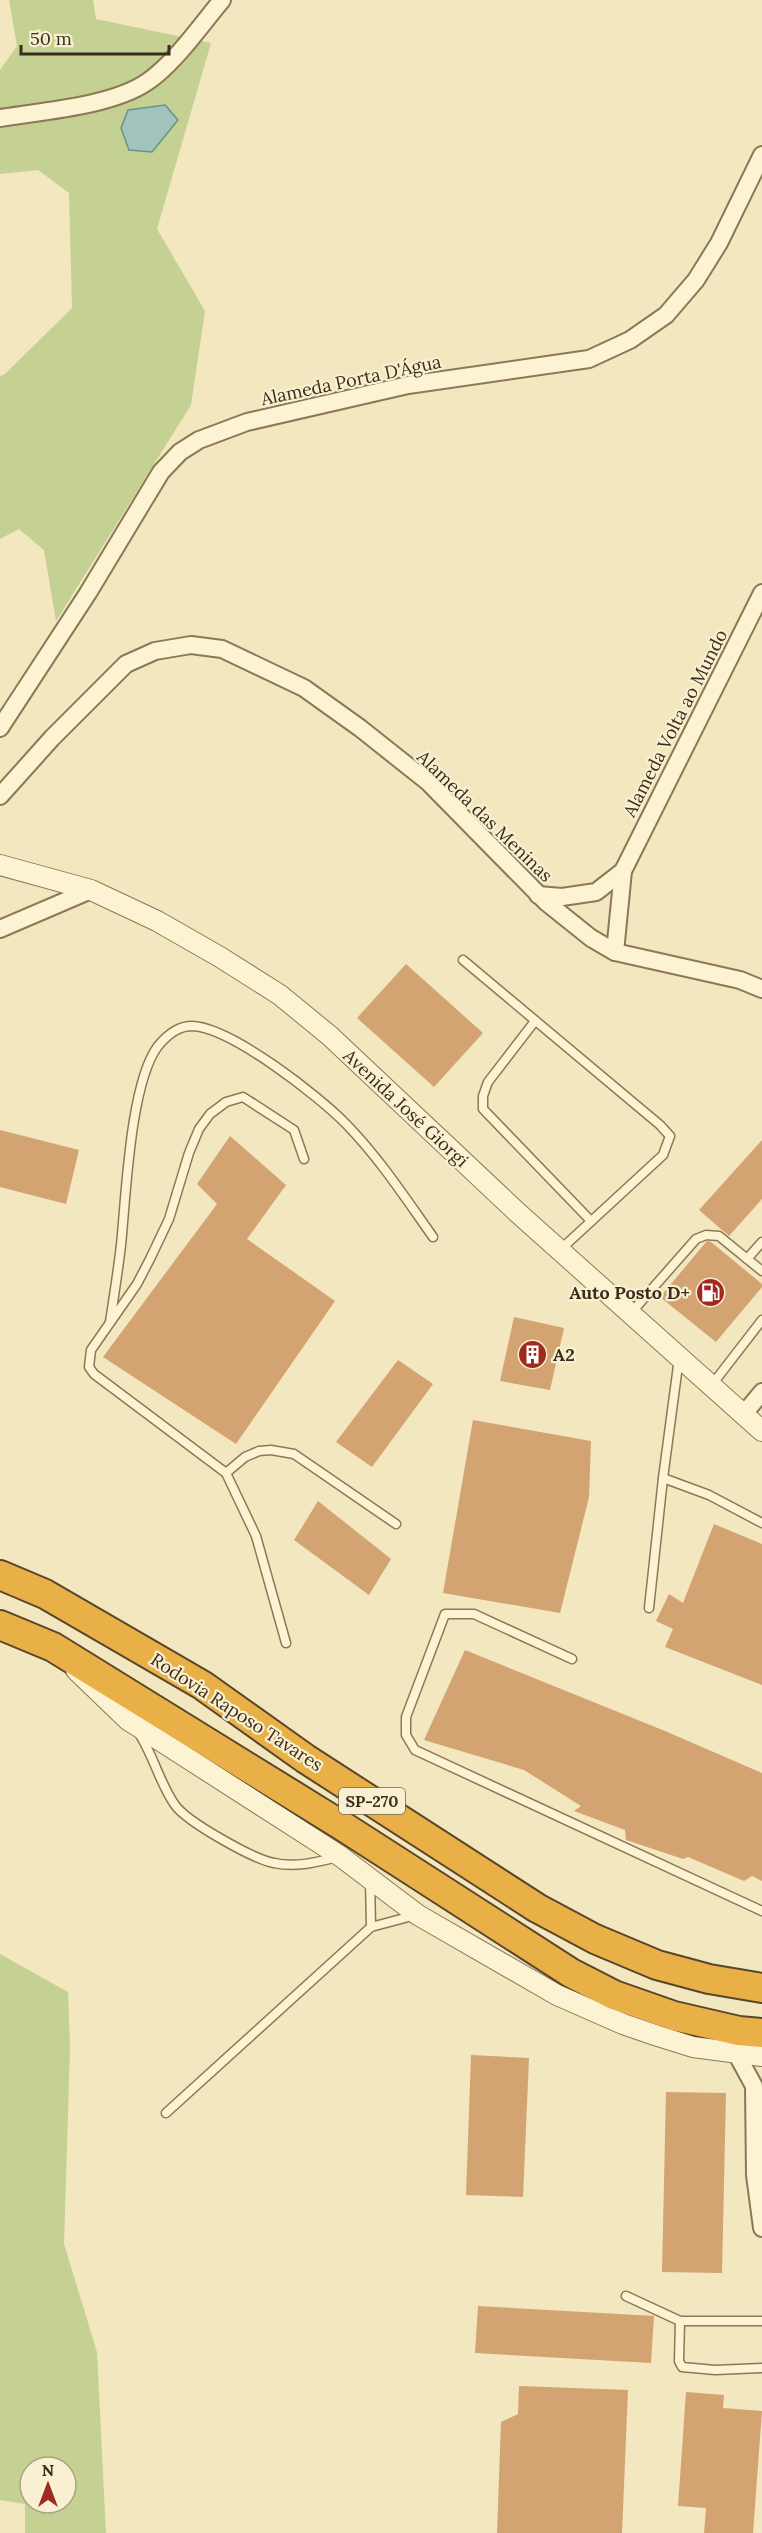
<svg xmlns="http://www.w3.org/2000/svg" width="762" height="2533" viewBox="0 0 762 2533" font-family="Lora,serif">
<rect width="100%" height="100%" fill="#f2e7bf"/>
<g fill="#c4d192" fill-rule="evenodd">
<path d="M9,0H93L96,19L211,43L157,229L205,311L191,405L56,621L44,550L19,529L0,539V376L5,374L72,308L69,193L38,170L0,174V70L17,46Z"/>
<path d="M0,1954L68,1992L70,2047L64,2244L97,2352L106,2533H25V2504L0,2500ZM30,2467H66V2503H30Z"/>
</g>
<path fill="#a3c3bd" stroke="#69928b" stroke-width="1.5" d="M165,105L178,120L152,152L129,150L121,128L128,110Z"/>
<g fill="#d4a372">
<path d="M406,964L483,1033L434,1087L357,1018Z"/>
<path d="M0,1130L79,1150L66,1204L0,1187Z"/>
<path d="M230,1136L286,1185L247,1239L335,1301L236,1444L103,1357L217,1204L197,1184Z"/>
<path d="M762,1140V1199L729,1236L699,1210Z"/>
<path d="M707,1241L711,1242L762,1284V1287L716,1342L660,1297Z"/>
<path d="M514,1317L564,1328L550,1390L500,1381Z"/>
<path d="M398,1360L433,1384L372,1467L336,1442Z"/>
<path d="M473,1420L591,1441L589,1497L560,1613L443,1593Z"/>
<path d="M318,1501L391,1559L369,1595L294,1540Z"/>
<path d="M714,1524L762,1544V1685L665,1647L673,1629L656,1621L669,1594L683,1603Z"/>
<path d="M465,1650L665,1731L762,1773V1881L752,1876L744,1881L688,1857L683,1859L626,1840L625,1830L574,1811L581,1806L524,1770L424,1740Z"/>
<path d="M471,2055L529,2058L523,2197L466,2195Z"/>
<path d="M666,2092L726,2093L722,2273L662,2272Z"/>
<path d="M478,2306L654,2316L651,2363L475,2353Z"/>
<path d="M519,2386L628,2390L622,2533H497L501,2422L518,2414Z"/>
<path d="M686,2392L724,2395L723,2408L762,2411L753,2533H704L706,2508L678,2506Z"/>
</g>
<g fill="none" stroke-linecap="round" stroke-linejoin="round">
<defs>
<g id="service">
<path d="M463,960L660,1125L670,1136L663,1155L560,1250"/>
<path d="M535,1021L488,1082L483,1096V1109L591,1221"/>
<path d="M304,1159L294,1130L243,1097L226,1102L210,1114L199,1129L189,1153L169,1219L150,1259L137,1284L91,1350L89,1367L94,1374L226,1473L245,1457L259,1451L271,1450L294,1454L396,1524"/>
<path d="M747,1259L762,1242"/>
<path d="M630,1314L696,1239L706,1235L719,1236L762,1271"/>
<path d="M110,1322C114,1296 118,1271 121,1245C126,1197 130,1083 158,1046C167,1035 178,1026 192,1026C231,1027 320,1097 347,1125C380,1159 406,1199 433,1237"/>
<path d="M711,1386L762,1320"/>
<path d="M226,1473L256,1536L286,1643"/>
<path d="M663,1478L679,1358"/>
<path d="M649,1608L663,1478L709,1495L762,1523"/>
<path d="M572,1659L474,1614H445L406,1717V1735L415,1750L762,1911"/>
<path d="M140,1735C154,1757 160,1784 175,1805C187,1822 253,1859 274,1863C296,1868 317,1862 338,1857"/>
<path d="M370,1880L371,1927"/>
<path d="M166,2113L371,1927L416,1915"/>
<path d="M626,2296L680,2321L679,2361L682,2367L715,2370L762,2368"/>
<path d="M680,2321H762"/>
</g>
<g id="minor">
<path d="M0,118C43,111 112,106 147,82C174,64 201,25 222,0"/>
<path d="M0,728L88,593L161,472L180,452L199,440L247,422L408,385L589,359L630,340L666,315L696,280L719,243L762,155"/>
<path d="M0,796L52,738L126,664L155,651L191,645L222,649L304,688L360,728L428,782L546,902L591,938L615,952L740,980L762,989"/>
<path d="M538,895L562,897L596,892L623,871"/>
<path d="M0,929L91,890"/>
<path d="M615,952L623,871L762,593"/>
<path d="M743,1415L762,1392"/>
<path d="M736,2053L754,2086L755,2175L762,2228"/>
</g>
<g id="tertiary">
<path d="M0,865L91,890L157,921L220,957L280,995L330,1036L518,1213L762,1431"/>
<path d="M76,1670L128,1720L340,1856L418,1915L557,1995L623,2024L658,2036L693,2047L762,2056"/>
</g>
<g id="motorway">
<path d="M0,1575L45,1594L202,1685L306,1759L537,1908L595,1939L657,1965L709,1979L762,1988"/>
<path d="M0,1625L53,1647L341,1825L571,1973L614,1995L674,2016L739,2031L762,2033"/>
</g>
</defs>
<use href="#service" stroke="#8c7856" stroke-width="11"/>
<use href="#minor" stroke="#8c7856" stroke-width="20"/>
<use href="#tertiary" stroke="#8c7856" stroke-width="22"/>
<use href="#motorway" stroke="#5a452b" stroke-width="32"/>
<use href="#service" stroke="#fcf3d3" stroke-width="8"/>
<use href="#minor" stroke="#fcf3d3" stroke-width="16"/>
<use href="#tertiary" stroke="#fcf3d3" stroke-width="20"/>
<use href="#motorway" stroke="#e9b048" stroke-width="28"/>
</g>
<defs>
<symbol id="fuel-disc" viewBox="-11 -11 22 22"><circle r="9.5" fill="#a12a20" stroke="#f8f0d0"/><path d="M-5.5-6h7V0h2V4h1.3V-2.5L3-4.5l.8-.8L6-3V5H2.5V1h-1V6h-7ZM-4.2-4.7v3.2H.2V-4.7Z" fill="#fff"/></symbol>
<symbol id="building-disc" viewBox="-11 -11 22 22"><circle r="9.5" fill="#a12a20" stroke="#f8f0d0"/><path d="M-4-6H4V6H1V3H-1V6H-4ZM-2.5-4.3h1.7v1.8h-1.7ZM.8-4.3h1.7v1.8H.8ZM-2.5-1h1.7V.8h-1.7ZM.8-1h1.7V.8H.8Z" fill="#fff"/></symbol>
</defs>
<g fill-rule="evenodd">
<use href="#fuel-disc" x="694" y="1276" width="33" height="33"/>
<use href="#building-disc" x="516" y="1338" width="33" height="33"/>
</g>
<g text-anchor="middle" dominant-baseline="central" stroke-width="4.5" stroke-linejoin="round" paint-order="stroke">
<rect fill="#f8f0d0" stroke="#746852" stroke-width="1.5" x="339" y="1788" width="66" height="26" rx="4.5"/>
<g font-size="16" font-weight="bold" fill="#3b2d1c">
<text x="372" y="1801">SP-270</text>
</g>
<g font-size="18" fill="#3b2d1c" stroke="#f8f0d0">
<text transform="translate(351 380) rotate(-12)">Alameda Porta D'Água</text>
<text transform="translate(675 723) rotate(-63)">Alameda Volta ao Mundo</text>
<text transform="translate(485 816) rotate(44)">Alameda das Meninas</text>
<text transform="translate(406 1108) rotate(43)">Avenida José Giorgi</text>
<text transform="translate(237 1712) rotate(33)">Rodovia Raposo Tavares</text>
</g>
<g font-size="18" font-weight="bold" fill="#3b2d1c" stroke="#f8f0d0" text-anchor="end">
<text x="690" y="1292">Auto Posto D+</text>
<text x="553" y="1354" text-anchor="start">A2</text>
</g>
</g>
<g transform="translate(48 2485)"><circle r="28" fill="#f8f0d0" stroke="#aca288" stroke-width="1.5"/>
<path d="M0-4.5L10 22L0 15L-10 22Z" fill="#a12a20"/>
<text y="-9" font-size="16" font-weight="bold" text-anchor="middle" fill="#3b2d1c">N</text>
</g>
<path d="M21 45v9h148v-9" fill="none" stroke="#3b2d1c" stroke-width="3"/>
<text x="30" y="45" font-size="18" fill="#3b2d1c" stroke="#f8f0d0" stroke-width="4.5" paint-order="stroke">50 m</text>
</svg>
